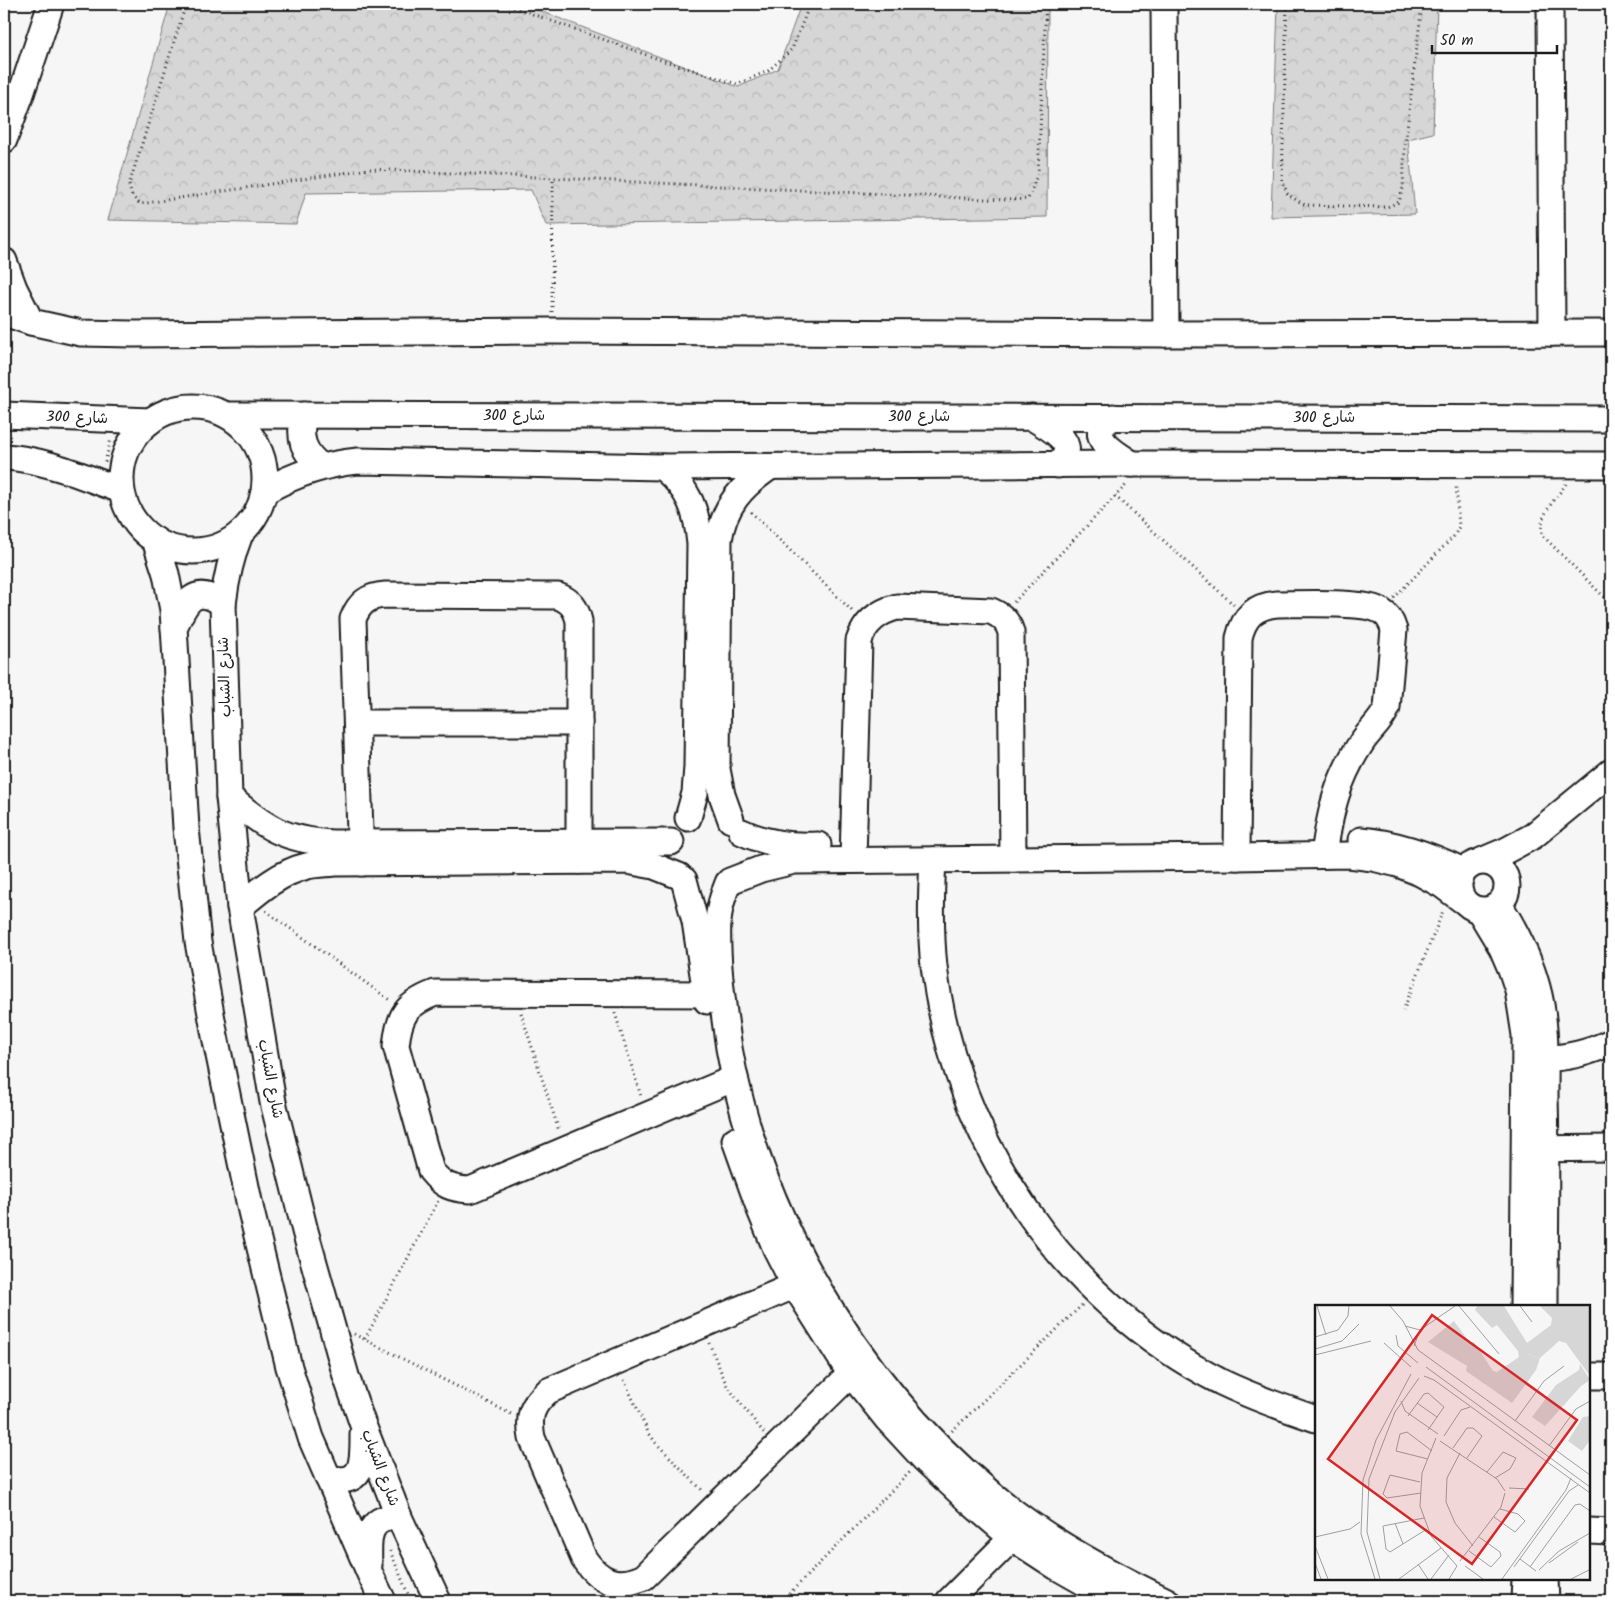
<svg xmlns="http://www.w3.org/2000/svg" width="1615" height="1605" viewBox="0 0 1615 1605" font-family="Kalam,'Playpen Sans Arabic',sans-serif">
<defs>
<pattern id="park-crowns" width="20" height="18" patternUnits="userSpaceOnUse" patternTransform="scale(1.25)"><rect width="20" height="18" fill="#d6d6d6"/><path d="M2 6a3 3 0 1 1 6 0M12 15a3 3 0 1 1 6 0" fill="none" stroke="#b7b7b7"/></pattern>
</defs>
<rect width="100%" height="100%" fill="#f6f6f6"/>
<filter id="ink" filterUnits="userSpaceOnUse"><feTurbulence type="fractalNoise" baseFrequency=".02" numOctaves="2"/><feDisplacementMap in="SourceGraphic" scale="10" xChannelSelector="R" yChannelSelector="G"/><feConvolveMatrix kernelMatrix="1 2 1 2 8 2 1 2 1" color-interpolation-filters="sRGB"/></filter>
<g filter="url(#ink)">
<g fill="url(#park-crowns)" stroke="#797979">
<path d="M170,4H522L738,87L778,69L801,4H1048L1047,217L546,225L531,190L306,193L296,224L108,220Z"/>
<path d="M1278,4H1437L1433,133L1408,139L1415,214L1271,217Z"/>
</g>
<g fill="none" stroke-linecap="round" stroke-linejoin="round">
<defs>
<g id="minor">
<path d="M1164,4L1166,334"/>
<path d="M1550,4L1552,333"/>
<path d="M4,140L20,97L51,4"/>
<path d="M4,261L14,288L31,322"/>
<path d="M4,313L31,322L81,333L132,334L552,331L1166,334L1611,333"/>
<circle cx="193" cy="479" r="72"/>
<path d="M4,415L150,421"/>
<path d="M227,415L1611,419"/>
<path d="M304,415C298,438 303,453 322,467"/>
<path d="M1032,417C1049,429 1082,442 1058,465"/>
<path d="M1113,417C1082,436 1116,453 1132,464"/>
<path d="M4,457C45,459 83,477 121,490"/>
<path d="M662,467C689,489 697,510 700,544L697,767L695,793L688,818"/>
<path d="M265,491C295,474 324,464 358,461L662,467L1132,464L1611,465"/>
<path d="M240,534C231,557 226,579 223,604L229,797L240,907L273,1102L305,1231L346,1376L363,1425L399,1517L438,1601"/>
<path d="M155,540L166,574L173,610L186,828L198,942L215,1036L251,1211L289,1367L311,1438L370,1574L383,1601"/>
<path d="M174,628C185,603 194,583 223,604"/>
<path d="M357,723H579"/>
<path d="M229,797C266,828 284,840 333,843L671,842"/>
<path d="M731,820L722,795L717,769L719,540C724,505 742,486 770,467"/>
<path d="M742,832C767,844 791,846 818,845"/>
<path d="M1361,840C1397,843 1430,855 1463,871"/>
<path d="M1237,857L1239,638C1244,616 1255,606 1277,604C1299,604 1366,601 1381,611C1388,615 1392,623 1394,630L1387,708C1381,722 1370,730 1362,742C1337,779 1330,812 1324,855"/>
<path d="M853,860L859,641C865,622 878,612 897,607L991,611C1002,616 1007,620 1011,632L1013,859"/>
<path d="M933,860C931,895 930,930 934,966C955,1142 1063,1301 1221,1382C1252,1397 1284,1408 1316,1419"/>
<path d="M1481,861L1507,850L1533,836L1611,772"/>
<circle cx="1483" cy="886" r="24"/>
<path d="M361,863L353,619C359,603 368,596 385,595L558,596C571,601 576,608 579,621V861"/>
<path d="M684,880L695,921L707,1001"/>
<path d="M730,881L761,869L794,861L1237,857L1349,855L1373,858L1398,864L1420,873L1442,885L1462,900"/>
<path d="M728,883C723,895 719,908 718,922C717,937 718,952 719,967C721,994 725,1021 729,1048C762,1234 875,1412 1029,1523C1073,1554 1119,1578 1167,1601"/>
<path d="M1499,904C1515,930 1529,957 1537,987C1547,1023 1545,1060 1545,1097C1547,1166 1545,1236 1545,1306"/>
<path d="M240,907C260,890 281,872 307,866C316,864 326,864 335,863L627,861L654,866L679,876"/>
<path d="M1479,910L1502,948L1511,969L1518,990L1525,1035L1523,1306"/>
<path d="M721,994L435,993C406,1004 399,1015 396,1046L431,1171C443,1186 452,1189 470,1190L735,1078"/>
<path d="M1529,1058C1558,1060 1585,1055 1611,1042"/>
<path d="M735,1140L760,1210L776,1249L795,1286L850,1373L887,1419L924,1459L970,1502L1011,1537L1057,1567L1117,1601"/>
<path d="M1530,1149L1611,1148"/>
<path d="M810,1279L548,1391C531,1406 528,1416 532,1438L584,1559C600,1582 617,1589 644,1577L863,1362"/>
<path d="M1589,1376H1611"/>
<path d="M328,1478C365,1487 363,1460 363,1434"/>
<path d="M1589,1531L1611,1532"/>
<path d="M369,1565C368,1540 366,1516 399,1517"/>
<path d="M1545,1579L1546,1601"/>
<path d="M949,1601L1023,1527"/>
<path d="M1524,1601L1525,1579"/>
</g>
</defs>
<use href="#minor" stroke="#1c1c1c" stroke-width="29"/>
<g stroke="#1c1c1c" stroke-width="3" stroke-dasharray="1 4" stroke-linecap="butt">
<path d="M186,4L129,185L132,196L140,204L369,169L1007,200L1028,199L1038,173L1046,4"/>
<path d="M504,4L661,60L737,84L768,71L792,49L810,4"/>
<path d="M1287,4L1282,180L1288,195L1305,205L1387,207L1399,202L1403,188L1405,145L1422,4"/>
<path d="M552,312L553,179"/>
<path d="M105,462L111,439"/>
<path d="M1566,484C1556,499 1536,517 1543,536L1611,604"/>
<path d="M1115,496L1234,605"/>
<path d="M751,512L853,612"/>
<path d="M1394,598L1454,536L1459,527L1456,485"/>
<path d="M1014,602L1127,484"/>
<path d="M266,911L391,1001"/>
<path d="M1403,1011L1443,911"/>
<path d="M521,1013L559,1131"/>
<path d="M615,1013L641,1096"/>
<path d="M354,1334L511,1414"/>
<path d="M365,1339L438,1201"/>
<path d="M709,1343L727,1386L764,1433"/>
<path d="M624,1380L648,1432L656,1443L703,1491"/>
<path d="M952,1431L1082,1305"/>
<path d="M390,1551L411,1601"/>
<path d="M782,1601L910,1472"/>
</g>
<use href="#minor" stroke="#fff" stroke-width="25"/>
</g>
</g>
<g text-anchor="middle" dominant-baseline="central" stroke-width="4" stroke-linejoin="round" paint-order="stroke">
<g font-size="15" fill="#1c1c1c" stroke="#fff">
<text x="514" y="416">شارع 300</text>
<text x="919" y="417">شارع 300</text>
<text transform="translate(77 418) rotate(2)">شارع 300</text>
<text x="1324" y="418">شارع 300</text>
<text transform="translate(225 677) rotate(-92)">شارع الشباب</text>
<text transform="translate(270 1079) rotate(79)">شارع الشباب</text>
<text transform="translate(380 1468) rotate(69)">شارع الشباب</text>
</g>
</g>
<g transform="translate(1315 1305)">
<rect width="275" height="275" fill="#f6f6f6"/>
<path d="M225,1H275V71L251,38L244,36L225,53L212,49V38L236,20L237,13Z" fill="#d6d6d6"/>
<path d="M162,1H189L212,38V49L225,53L221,65L197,98L151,66L152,61L113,37L139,16L155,38L159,37L178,66L182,67L204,52L203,46L182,20L177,23L160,5ZM265,59L275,75L266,81L230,121L217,112L241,80L264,65ZM275,111V135L267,146L253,136L268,112Z" fill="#d6d6d6"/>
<path fill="none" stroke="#9f9f9f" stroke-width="1" d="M2,1L11,30M75,1L88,16L103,45L275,170M144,1L184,49M205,1L217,17M90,21L105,25M81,30L83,41L103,58M0,32L23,25L33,11L34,1M69,38L96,62M99,41L105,25L140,1M0,44L27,36L44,19M0,50L56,36M111,62L275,182M109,71L119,75L275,188M86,96L90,106L123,129M102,98L122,112M93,111L109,89L113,88L129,102L113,125M200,116L229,76L249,61M129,131L146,105L155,102M121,133L107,168L105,201L116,231L142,261M125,136L182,174L190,186M234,141L261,104L275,96M138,143L152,123H158L167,131L152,153M145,148L132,173L131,197L140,218L158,241M113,154L81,146L85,129L92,127L117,146M172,167L188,147L201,153L195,164L180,173M105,177L75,170L68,189L72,193L106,188M194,183L214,184M179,212L200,227L210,216L203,209L185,204M109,213L68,221L71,244L75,247L112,224M80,218L88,239M0,232L35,224L45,217M0,241L13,274M154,246L176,262L186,251L185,247L164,232M205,254L221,266M145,256L186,202L190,188M0,258L6,274M234,258L263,237M103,259L113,274M150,261L168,274M199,262L254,186L263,180M215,262L260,200L265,199L275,206M224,265L244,246L275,228M60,274L46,229L48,175L61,135L96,69M65,274L52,227L54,174L80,107L104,73M84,274L126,243M116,274L134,250M134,274L142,261M187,274L251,185L256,173M256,274L274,265"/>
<path fill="#d62828" fill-opacity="0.15" stroke="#d62828" stroke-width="2.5" d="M117,10L262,115L157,259L13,154Z"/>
<rect width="275" height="275" fill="none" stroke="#1c1c1c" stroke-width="2.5"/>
</g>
<rect width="1615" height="1605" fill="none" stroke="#fff" stroke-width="20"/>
<rect x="10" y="10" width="1595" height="1585" fill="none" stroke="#1c1c1c" stroke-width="2" filter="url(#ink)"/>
<path d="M1432 45v8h125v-8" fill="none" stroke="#1c1c1c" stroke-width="2.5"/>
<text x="1440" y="45" font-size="15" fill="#1c1c1c" stroke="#ffffff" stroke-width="4" paint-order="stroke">50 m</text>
</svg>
